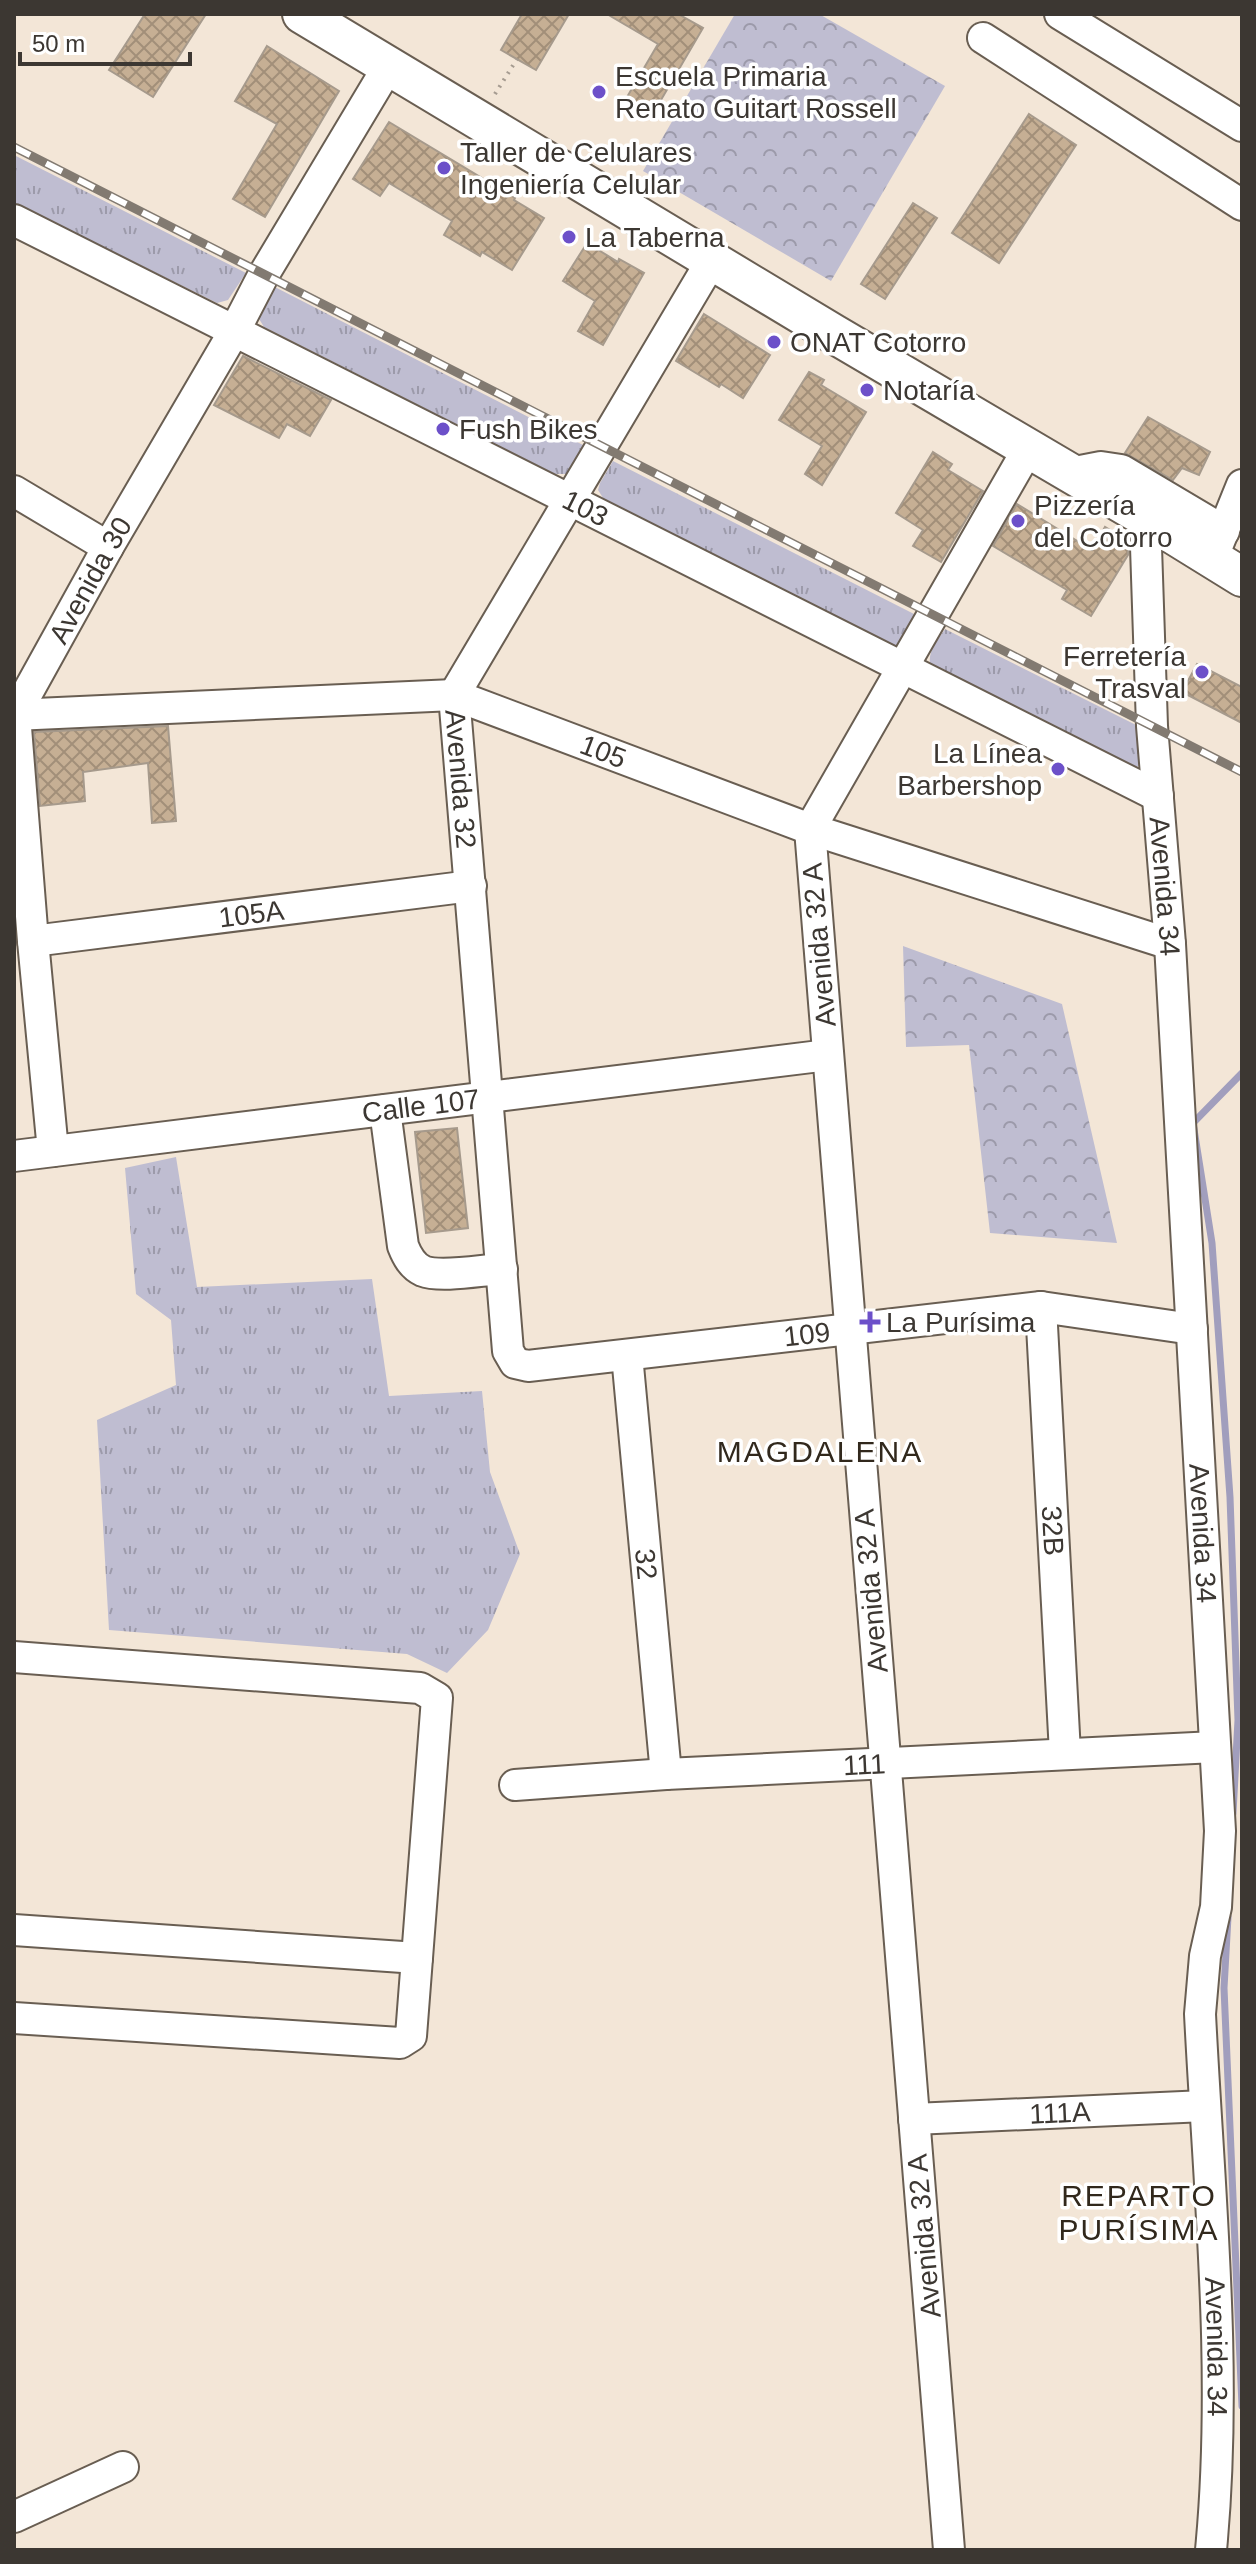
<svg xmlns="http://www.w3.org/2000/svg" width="1256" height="2564" viewBox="0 0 1256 2564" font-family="Helvetica,sans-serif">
<defs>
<pattern id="grass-tufts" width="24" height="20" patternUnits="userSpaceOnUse" patternTransform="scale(2)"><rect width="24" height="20" fill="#bfbdd1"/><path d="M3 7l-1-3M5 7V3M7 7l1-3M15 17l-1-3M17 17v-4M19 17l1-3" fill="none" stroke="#9c9aaa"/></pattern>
<pattern id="forest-crowns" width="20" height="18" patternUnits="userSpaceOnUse" patternTransform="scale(2)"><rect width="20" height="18" fill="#bfbdd1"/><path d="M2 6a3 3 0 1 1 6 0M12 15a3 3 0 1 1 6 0" fill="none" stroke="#9c9aaa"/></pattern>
<pattern id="building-cross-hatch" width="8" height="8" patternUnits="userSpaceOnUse" patternTransform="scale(2)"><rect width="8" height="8" fill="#c6af94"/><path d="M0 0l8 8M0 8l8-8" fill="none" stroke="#a28f79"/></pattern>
</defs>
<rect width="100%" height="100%" fill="#f3e6d7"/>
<g fill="url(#grass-tufts)">
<path d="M14,155L246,273L228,300L217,303L14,203Z"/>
<path d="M269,284L585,446L567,474H555L264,327L256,314Z"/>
<path d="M613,461L916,615L899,644L894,647L605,501L598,490L600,483Z"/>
<path d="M945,629L1142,728L1144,762L1134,769L931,668C926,653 937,641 945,629Z"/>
<path d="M176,1157L197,1287L372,1279L389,1396L482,1391L490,1472L520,1554L488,1630L447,1673L407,1654L109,1630L97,1420L176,1385L171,1320L136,1294L125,1168Z"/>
</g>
<g fill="url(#forest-crowns)">
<path d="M735,14H819L945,86L831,281L643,171Z"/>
<path d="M903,946L1062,1004L1117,1243L990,1233L969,1045L906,1047Z"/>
</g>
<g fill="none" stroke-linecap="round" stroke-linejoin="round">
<g stroke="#a19ebd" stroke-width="7">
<path d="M1233,1813L1238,1720L1230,1497L1212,1243L1193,1123L1242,1073"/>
<path d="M1228,1917L1224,1988L1242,2406"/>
</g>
</g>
<g fill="url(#building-cross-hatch)" stroke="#a69a8c" stroke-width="2">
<path d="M145,14H206L153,97L109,70Z"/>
<path d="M522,14H569L536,70L501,50Z"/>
<path d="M607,14H678L703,28L654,112L627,97L658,44Z"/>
<path d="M267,46L339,91L265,217L233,199L277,124L235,101Z"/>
<path d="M1029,114L1076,145L999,263L952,233Z"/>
<path d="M389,122L515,198L514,200L544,218L512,270L482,252L480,256L444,235L452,221L389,183L380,196L353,179Z"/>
<path d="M913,203L937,218L885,299L861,284Z"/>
<path d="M587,243L618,262L619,259L644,273L603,345L578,331L595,301L563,281Z"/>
<path d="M704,314L770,355L743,398L721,384L719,387L676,361Z"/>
<path d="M243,356L331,400L310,436L287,424L279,438L214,405Z"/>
<path d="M809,372L824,380L821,385L866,412L822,485L805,474L822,446L779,420Z"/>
<path d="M1148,417L1210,452L1199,475L1182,468L1173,480L1125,453Z"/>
<path d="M933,452L952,464L948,470L983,491L941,562L913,546L923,530L896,513Z"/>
<path d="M1017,504L1092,550L1105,527L1128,541V555L1091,616L1062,599L1067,590L993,546Z"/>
<path d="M1197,664L1242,687V723L1182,692Z"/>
<path d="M168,726L176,821L152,823L148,763L83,772L85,801L40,806L34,732Z"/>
<path d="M457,1128L468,1228L426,1233L415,1132Z"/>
</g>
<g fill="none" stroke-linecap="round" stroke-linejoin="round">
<defs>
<g id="minor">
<path d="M1060,14L1242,126"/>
<path d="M983,38L1242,205"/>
<path id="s1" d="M14,220L1158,796"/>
<path id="s2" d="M712,260L454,695L508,1351L515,1363L528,1366L1041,1307L1192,1329"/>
<path d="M1070,473L1101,467L1121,470L1224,531"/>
<path d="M14,491L108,547"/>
<path id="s3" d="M1145,517L1152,726L1170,944L1220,1831L1216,1907L1205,1956L1200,2014C1209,2192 1228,2372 1211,2550"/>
<path d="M1216,549L1242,485"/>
<path id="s4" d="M14,715L454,695L810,829L1170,944"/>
<path id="s5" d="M33,941L471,886"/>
<path d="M385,1110L403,1246C407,1256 412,1266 423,1271C441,1278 482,1270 502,1269"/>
<path id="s6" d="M53,1151L33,941L15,715L108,547L235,330L264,274L388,67"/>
<path id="s7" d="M14,1156L828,1055"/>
<path id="s8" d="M1041,1307L1065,1753"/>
<path id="s9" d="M627,1355L666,1774"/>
<path d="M14,1657L420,1688L437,1698L411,2036L400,2043L14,2018"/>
<path id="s10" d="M515,1785L666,1774L1215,1747"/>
<path d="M14,1930L417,1958"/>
<path id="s11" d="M914,2119L1205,2106"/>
<path d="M14,2517L123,2467"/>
<path d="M949,2550L810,829L1028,449"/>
</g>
<path id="major" d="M302,14L834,334L1145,517L1242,577"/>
</defs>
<use href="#minor" stroke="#695e52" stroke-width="34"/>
<use href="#major" stroke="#695e52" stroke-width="42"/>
<path stroke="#a69c91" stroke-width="4" stroke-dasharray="2 6" stroke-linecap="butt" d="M495,94L517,59"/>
<use href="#minor" stroke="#fff" stroke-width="30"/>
<use href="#major" stroke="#fff" stroke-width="38"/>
<defs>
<path id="rail" d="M14,147L1242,772"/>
</defs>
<use href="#rail" stroke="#827a71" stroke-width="9"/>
<use href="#rail" stroke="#fff" stroke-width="6" stroke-dasharray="18" stroke-linecap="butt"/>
</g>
<g fill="#6c50c9" stroke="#fff" stroke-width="3">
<circle cx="599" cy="92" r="8"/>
<circle cx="444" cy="168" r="8"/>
<circle cx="569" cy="237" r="8"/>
<circle cx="774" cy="342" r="8"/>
<circle cx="867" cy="390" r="8"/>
<circle cx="443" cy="429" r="8"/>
<circle cx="1018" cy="521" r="8"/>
<circle cx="1202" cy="672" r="8"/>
<circle cx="1058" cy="769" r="8"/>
<path d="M866 1310h8v8h8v8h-8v8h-8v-8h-8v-8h8z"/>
</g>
<g text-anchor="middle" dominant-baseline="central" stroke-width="7" stroke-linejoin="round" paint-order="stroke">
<g font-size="28" fill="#3c3732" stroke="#fff" text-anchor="start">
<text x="615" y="76">Escuela Primaria<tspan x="615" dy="32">Renato Guitart Rossell</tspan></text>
<text x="460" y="152">Taller de Celulares<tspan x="460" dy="32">Ingeniería Celular</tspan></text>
<text x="585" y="237">La Taberna</text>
<text x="790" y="342">ONAT Cotorro</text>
<text x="883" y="390">Notaría</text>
<text x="459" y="429">Fush Bikes</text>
<text x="1034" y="505">Pizzería<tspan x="1034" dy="32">del Cotorro</tspan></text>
<text x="1186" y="656" text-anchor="end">Ferretería<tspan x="1186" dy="32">Trasval</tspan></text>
<text x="1042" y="753" text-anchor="end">La Línea<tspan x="1042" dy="32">Barbershop</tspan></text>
<text x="886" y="1322">La Purísima</text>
</g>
<g font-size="28" fill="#3c3732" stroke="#fff">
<text stroke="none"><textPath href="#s1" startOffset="640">103</textPath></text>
<text stroke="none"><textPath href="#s6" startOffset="592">Avenida 30</textPath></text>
<text stroke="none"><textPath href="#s4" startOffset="600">105</textPath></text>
<text stroke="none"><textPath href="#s2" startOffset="590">Avenida 32</textPath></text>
<text stroke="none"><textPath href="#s3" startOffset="370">Avenida 34</textPath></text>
<text stroke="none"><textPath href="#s5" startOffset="220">105A</textPath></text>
<text transform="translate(819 945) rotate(-95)">Avenida 32 A</text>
<text stroke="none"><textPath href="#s7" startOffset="410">Calle 107</textPath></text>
<text stroke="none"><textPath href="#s2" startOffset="1472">109</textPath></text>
<text stroke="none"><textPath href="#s8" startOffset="224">32B</textPath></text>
<text stroke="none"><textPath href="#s3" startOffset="1018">Avenida 34</textPath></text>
<text stroke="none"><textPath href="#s9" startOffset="210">32</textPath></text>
<text transform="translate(871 1591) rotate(-95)">Avenida 32 A</text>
<text stroke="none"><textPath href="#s10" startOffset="350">111</textPath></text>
<text stroke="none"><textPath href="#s11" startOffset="146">111A</textPath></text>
<text transform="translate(924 2236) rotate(-95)">Avenida 32 A</text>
<text stroke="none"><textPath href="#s3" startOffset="1834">Avenida 34</textPath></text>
</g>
<g font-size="30" letter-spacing="2" fill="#31281c" stroke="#fff">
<text x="820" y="1451">MAGDALENA</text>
<text x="1139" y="2195">REPARTO<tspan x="1139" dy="34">PURÍSIMA</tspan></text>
</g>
</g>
<rect width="1256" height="2564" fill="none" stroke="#3c3732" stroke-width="32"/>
<path d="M20 52v12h170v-12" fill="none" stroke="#3c3732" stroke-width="4"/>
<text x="32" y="52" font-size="24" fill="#3c3732" stroke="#ffffff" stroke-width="6" paint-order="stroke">50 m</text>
</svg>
